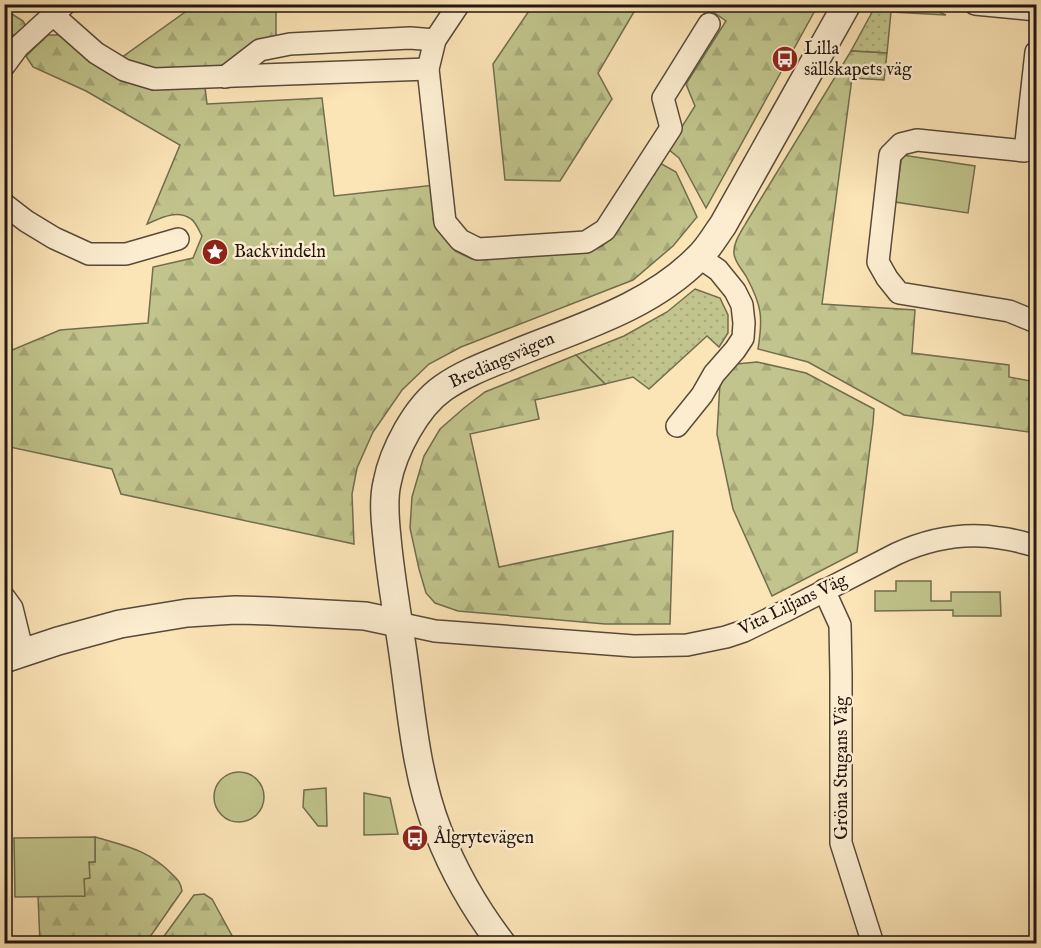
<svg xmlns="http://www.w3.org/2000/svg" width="1041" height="948" viewBox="0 0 1041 948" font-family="'IM FELL English',serif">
<defs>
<pattern id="grass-dots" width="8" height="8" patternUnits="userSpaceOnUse" patternTransform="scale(1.5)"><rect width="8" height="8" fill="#c1c48c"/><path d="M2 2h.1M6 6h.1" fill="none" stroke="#a6a878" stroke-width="1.8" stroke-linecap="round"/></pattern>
<pattern id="forest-firs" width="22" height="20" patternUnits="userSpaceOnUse" patternTransform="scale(1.5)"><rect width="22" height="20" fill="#c1c48c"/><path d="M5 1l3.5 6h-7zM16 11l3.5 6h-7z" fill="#a6a878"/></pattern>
</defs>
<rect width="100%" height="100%" fill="#fbe4b6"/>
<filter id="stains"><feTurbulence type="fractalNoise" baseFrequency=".00333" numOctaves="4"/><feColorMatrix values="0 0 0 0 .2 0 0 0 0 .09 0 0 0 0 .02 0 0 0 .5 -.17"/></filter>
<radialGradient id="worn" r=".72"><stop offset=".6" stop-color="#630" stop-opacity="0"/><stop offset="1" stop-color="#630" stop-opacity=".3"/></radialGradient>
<g fill="url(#grass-dots)" stroke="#726d4e" stroke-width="1.5">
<path d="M876,5H924L946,15L891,12L887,53L851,51Z"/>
<path d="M695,289L720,298L728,315V333L719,347L707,336L649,389L633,377L605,384L576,355L624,336L667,312Z"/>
</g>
<g fill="url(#forest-firs)" stroke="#726d4e" stroke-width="1.5">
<path d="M195,5H276V39L226,68L142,70L121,58Z"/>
<path d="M533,5H638L598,73L612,99L560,181L505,180L493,64Z"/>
<path d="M703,5H818L706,208L679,158L668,149L695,106L686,84L726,21Z"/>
<path d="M4,9L23,21L27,28L17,37L5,30Z"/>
<path d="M48,35H59L124,80L205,87L207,104L322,98L334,196L435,185L440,229L455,251L472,259L582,252L602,246L616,233L660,163L676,172L697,217L673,246L633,280L461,347L429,364L402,390L373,432L357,468L352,494L354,544L121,494L112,469L5,446V353L60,330L148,323L153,267L193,258L202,236C199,231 196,222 191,219C177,209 161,218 147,224L180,145L86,91L33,67L26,56Z"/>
<path d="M851,51L887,53L884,80L852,78L822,304L915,310L912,353L1009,365V377L1036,382V433L904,415L808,362L758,349C763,318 762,306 747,278C743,270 734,262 734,253C733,243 741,232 746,223Z"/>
<path d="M576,355L605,384L535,400L539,419L470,434L499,567L673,531L670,624H605L458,611L435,603L426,593L419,569L410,528L412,497L424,456L440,429L464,408L485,392Z"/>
<path d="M757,362L806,373L874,409L873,423L857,552L772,596L733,509L717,434L720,383L736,364Z"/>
<path d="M95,837C126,846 149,850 173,875C178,880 181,883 182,891L145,944L40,943L38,896H84V878L89,862H95Z"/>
<path d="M204,894L212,899L236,943H159L194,895Z"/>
</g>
<g fill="#c1c48c" stroke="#726d4e" stroke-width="1.5">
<path d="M902,155L975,166L968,213L895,202Z"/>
<path d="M896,581H931V601H951V592H1000L1001,616H953V610L875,611V591H896Z"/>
<circle cx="239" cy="797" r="25"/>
<path d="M326,788L327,826H318L303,807L304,790Z"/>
<path d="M364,793L390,798L398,834L364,835Z"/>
<path d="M95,837V862H89L90,878L84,879L85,896L15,897L14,838Z"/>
</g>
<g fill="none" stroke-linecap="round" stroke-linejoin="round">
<defs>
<g id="minor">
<path d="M459,4L435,40L428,69L445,222L460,240L478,249L586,242L605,230L671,128L663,98L709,24"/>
<path d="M975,4L1036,10"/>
<path d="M53,15L96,53L124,70L154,79L428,69"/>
<path d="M1036,52L1025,151L917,140L901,144L890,155L878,262L887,278L899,293L1009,311L1036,322"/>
<path d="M4,66L18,47L65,4"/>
<path d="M225,77L260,50L290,44L410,38L435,40"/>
<path d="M4,204L26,221L54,238L89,254H126L178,239"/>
<path d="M677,426L702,395L714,374L735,350L743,338L744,323L742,305L735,291L718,270L699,257"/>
<path d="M824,590L840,625L841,675V843L873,944"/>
<path d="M4,597L12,608L23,653"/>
<path d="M398,623L435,631L634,646L687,645L726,637L744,631L785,611L896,554C929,539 964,532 1000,538C1012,539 1024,543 1036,546"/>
</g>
<g id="tertiary">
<path d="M4,659L58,641L120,624L187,613L235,610L270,611L365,616L398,623"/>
<path d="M502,944C475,909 454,872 438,831C414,770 411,703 401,640C396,606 390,572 387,538C385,520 383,500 387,483C393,451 416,407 443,388C463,374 487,365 509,356C574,329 648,309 698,258C708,249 715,236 723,225L847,4"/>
</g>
</defs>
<use href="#minor" stroke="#584a3a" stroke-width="24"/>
<use href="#tertiary" stroke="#584a3a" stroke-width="30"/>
<use href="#minor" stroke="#fcedd0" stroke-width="21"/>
<use href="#tertiary" stroke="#fcedd0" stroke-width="27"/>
</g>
<defs>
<symbol id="bus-disc" viewBox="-11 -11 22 22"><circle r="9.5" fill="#8f2418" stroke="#fcedd0"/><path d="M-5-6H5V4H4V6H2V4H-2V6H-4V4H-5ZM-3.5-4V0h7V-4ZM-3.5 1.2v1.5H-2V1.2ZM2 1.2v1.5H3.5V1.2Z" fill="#fff"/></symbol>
<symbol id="sight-disc" viewBox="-11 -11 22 22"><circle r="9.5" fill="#8f2418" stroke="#fcedd0"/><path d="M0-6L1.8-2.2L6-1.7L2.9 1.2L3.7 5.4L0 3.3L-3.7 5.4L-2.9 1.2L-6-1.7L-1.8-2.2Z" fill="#fff"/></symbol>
</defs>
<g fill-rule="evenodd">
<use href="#bus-disc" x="770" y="44" width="30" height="30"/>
<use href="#sight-disc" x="200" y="237" width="30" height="30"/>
<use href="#bus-disc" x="400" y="823" width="30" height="30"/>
</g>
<g text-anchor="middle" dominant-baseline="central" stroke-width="5" stroke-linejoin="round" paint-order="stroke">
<g font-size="18" fill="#221610" stroke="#fcedd0" text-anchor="start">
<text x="804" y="49">Lilla<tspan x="804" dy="21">sällskapets väg</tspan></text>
<text x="234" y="252">Backvindeln</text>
<text x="434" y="838">Ålgrytevägen</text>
</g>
<g font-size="18" fill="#221610" stroke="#fcedd0">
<text transform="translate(502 361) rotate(-24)">Bredängsvägen</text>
<text transform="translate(793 605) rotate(-26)">Vita Liljans Väg</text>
<text transform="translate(842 768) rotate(-90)">Gröna Stugans Väg</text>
</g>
</g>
<rect width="1041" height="948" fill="none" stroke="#fbe4b6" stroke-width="24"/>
<rect x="6" y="6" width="1029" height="936" fill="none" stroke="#221610" stroke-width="3"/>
<rect x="12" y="12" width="1017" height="924" fill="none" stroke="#221610" stroke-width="1.5"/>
<rect width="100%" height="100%" filter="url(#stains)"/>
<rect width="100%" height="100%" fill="url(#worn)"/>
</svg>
